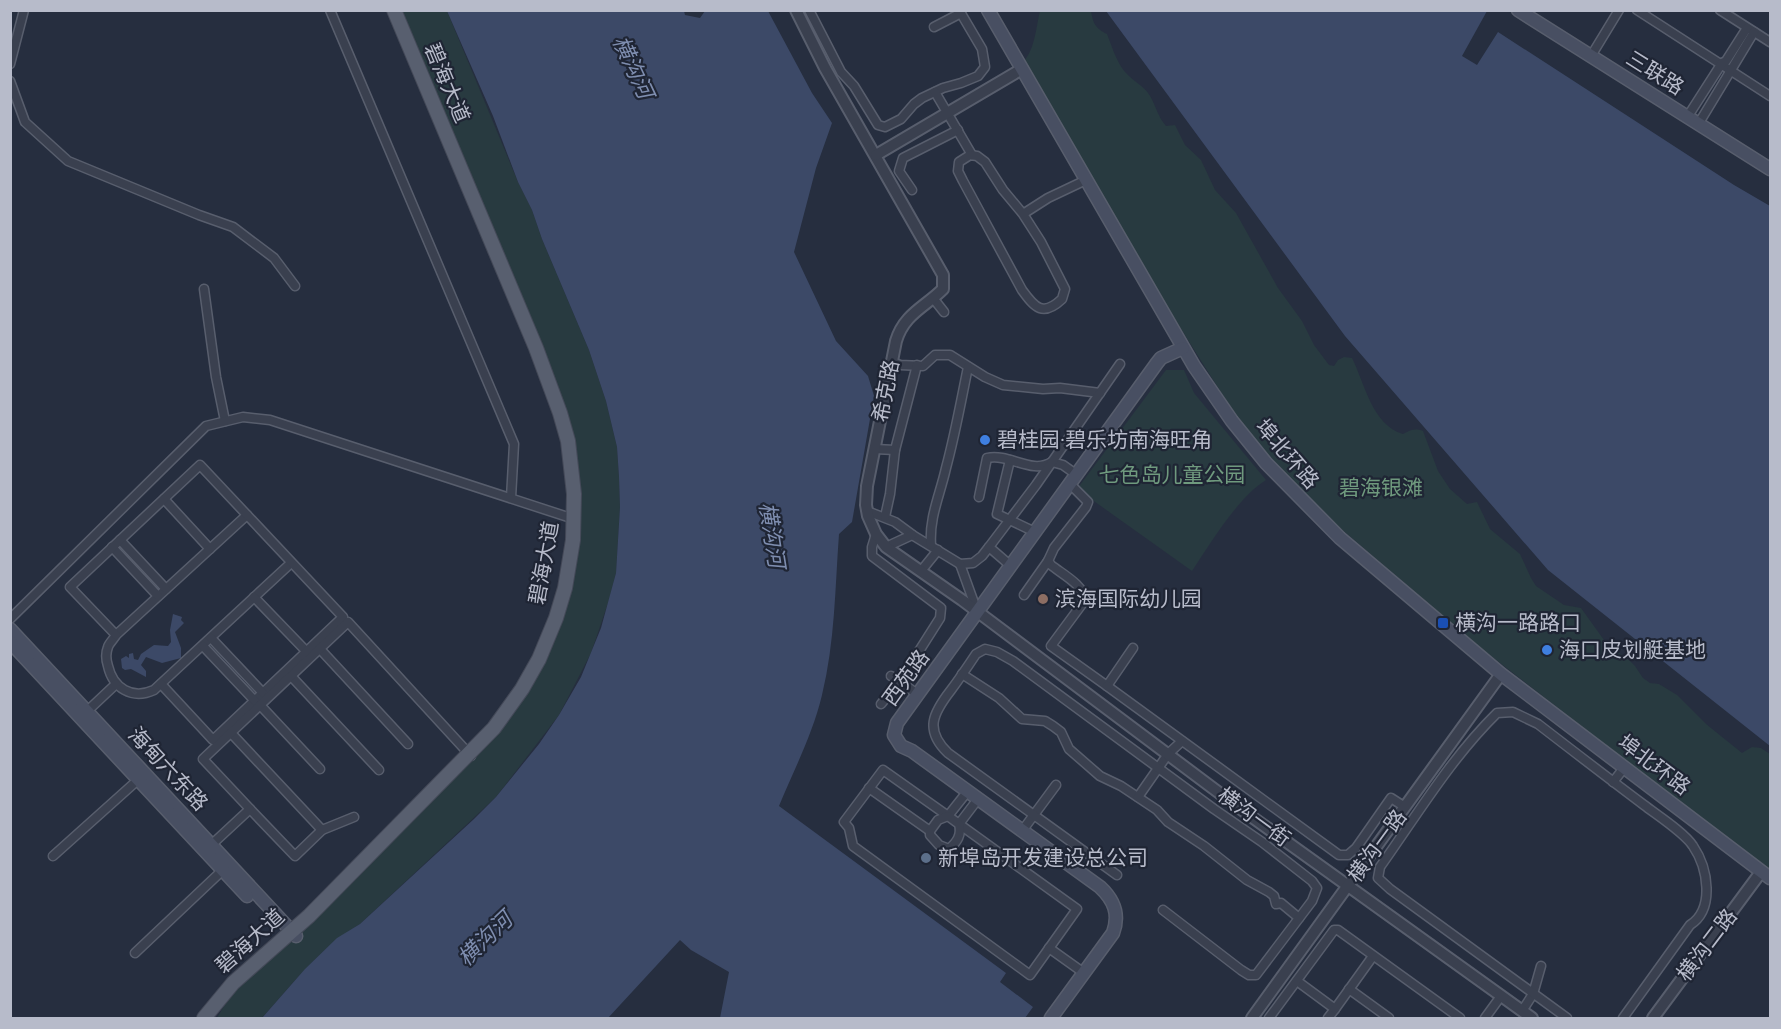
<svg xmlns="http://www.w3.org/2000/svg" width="1781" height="1029" viewBox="0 0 1781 1029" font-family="'Roboto Condensed','Noto Sans SC',sans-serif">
<rect width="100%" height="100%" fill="#262e3f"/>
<g fill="#283a40">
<path d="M402,11H447L518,182L532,210L542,239L589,350L606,401L617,447L619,477L620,507L616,573L609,600L591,653L559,715L496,797L360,924C320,948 293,983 262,1018H217L231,994L528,686L562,612L574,453Z"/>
<path d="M1040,11H1091C1093,23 1095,28 1107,34C1113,49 1117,65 1129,76C1136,83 1145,87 1150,96C1156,106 1158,117 1166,126L1175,125L1185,145L1201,160L1215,190L1236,213L1278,288L1302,321L1314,345L1329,365L1334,366L1338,360L1344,357L1352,358C1365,384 1372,425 1403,434C1410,430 1415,428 1423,431L1438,471L1450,489L1467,504L1477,502L1490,529L1520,554L1531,578L1536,586L1564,605L1581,608L1609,647L1626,657L1635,666L1643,678L1650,683L1659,684L1677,695L1706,724L1742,753L1752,747L1761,748L1770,754V870L1727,839L1482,649L1333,522L1290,479L1255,440L1227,402L1166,305L1023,62C1035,50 1036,27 1040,11Z"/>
<path d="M1166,370H1184L1194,393L1266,480C1238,497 1210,544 1192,571L1077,489Z"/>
</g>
<g fill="#3c4967">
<path d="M684,11L685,15L700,18L705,11H768L812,93L832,123L816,168L794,252L836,341L868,376L874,396L852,522L839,534C835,588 835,642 822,695C813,733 794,770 779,806L1006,973L1000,982L1033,1007L1025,1018H720L729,972L691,950L680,940L608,1018H262L305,969L337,938L360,924L474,819L496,797L539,744L559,715L581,677L601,628L616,573L620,507L619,477L617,447L606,401L589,350L542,239L532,210L518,182L493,116L447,11Z"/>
<path d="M1106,11H1487L1462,56L1477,65L1498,32L1734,185L1770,206V746L1548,570L1345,336Z"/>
<path d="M173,614L182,617L181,620L184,623L175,632L181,648V658L162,663L146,657L141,665L146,671V677L131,669L125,670L122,668L121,659L126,656L129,658V654L133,653L134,659L138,660L141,654L154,645L168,646L171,642L170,630Z"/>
</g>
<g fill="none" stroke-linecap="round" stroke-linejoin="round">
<defs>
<g id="minor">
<path d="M330,10L514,444L511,498"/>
<path d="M809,10L841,72L854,86L878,125L885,127L901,119L914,104L922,98L943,88L961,83L978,76L985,67L982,49L959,10"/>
<path d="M1637,10L1770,96"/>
<path d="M1720,10L1770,42"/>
<path d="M934,27L961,13"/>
<path d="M1591,56L1619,10"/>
<path d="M10,64L24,10"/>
<path d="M10,81L25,122L68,161L199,215L233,227L274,258L295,286"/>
<path d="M935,92L972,155"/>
<path d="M1688,116L1722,63L1726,61L1747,28"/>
<path d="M1699,123L1754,32"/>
<path d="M912,190L899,171L903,158L958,130"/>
<path d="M1023,214L1003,190L985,162L977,156L970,155L959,162L958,171L963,181L1022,290C1035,308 1043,317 1062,299L1065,289L1041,242L1023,214L1048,198L1086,180"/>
<path d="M204,289L216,377L225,421"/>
<path d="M933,298L944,312"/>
<path d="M892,362L900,365L923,366L935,355H950L985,377L1003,385L1043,389L1060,388L1100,393"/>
<path d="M875,449L895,450"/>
<path d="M1010,460L997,514L1035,532"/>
<path d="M1070,484L1088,502L1086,507L1054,548L1048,561L1051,565C1062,574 1084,585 1085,600L1051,646L1107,686L1133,648"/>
<path d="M979,497L987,458C1010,453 1031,475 1052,462L1063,465L1077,475"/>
<path d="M164,499L210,549"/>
<path d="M867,511L895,522L914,536L960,564L973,563L982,556L989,547"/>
<path d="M247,515L116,635C114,639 109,643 108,647C106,652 106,660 108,666C113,688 132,700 154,690L291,563"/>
<path d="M885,517L890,494L895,450L917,365"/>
<path d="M876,534L872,547V556L941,608L940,618L900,681L918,695"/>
<path d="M120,540L166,589"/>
<path d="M931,545C929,517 940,495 946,468C955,435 961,401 968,367"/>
<path d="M112,547L158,596"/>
<path d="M886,547L912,535"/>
<path d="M960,564L977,611"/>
<path d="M1011,566L989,547L1036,485L1120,364"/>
<path d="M921,571L938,550"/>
<path d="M1024,595L1048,561"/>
<path d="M254,597L307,652"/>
<path d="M10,619L206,426L243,417L270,420L574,519"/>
<path d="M116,635L70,587L200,465L343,617L213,740L161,684"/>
<path d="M211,638L263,693"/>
<path d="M203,646L255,701"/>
<path d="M320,649L408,744"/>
<path d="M962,674L999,698L1022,719L1045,721L1053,726L1061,732L1069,749L1100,776L1121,786L1157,810L1168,822L1204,846L1247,880L1269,892L1274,896L1276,904L1281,903L1299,918"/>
<path d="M291,676L379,770"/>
<path d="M1107,686L1339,855H1348L1356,848L1391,798L1405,807"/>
<path d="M881,704L900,681L891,676"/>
<path d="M260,705L320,769"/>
<path d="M83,715L116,684"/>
<path d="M231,733L322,830"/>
<path d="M1613,782L1624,768"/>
<path d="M869,788L930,831"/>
<path d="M967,792L948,816L883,770L844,822L849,828L853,846L1030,975L1077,909L959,824L978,799"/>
<path d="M1138,797L1168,754L1182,741"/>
<path d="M250,809L203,759L348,622L471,756"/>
<path d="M948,816L959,824C962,835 957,842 949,849L939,845L930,835V831L938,820Z"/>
<path d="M1022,831L1056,785"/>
<path d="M209,847L250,809L295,856L322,830L354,817"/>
<path d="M53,856L140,778"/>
<path d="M1117,875L948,753C924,730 933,713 951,690C960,678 968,666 976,654L985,649L997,652L1013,661L1214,809L1262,842L1312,881L1317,888L1312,901L1256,975H1249L1241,970L1163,910"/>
<path d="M1049,948L1084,973"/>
<path d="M135,953L226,867"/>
<path d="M1297,981L1335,1009L1328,1018"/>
<path d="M1349,989L1389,1018"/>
<path d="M1335,1009L1373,956"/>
<path d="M1522,1011L1533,994L1541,966"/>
<path d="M1269,1018L1334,930H1338L1460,1018"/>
<path d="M1485,1018L1501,996"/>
<path d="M1567,1018L1390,889L1378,878L1380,867C1417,815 1451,758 1497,713L1513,712L1538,724C1573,751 1608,778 1644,805C1657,815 1685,833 1693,846C1708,868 1715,909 1690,925L1623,1018"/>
</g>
<g id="tertiary">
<path d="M796,10L825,68L943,275V289C925,307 904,314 896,341L867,486L866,505L868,516L876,534L886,547L962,600L1238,807L1532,1018"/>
<path d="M876,155L1022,69"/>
<path d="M1252,1018L1501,674"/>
<path d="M1653,1018L1761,872"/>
</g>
<g id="secondary">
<path d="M988,10L1194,366L1232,421L1266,463L1340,538L1501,674L1770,878"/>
<path d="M1518,10L1770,169"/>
<path d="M10,629L296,936"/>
<path d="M10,642L247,896"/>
<path d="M1051,1018L1113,933C1120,914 1114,900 1100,887L912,751L901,746L894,735L897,723L1157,363L1161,358L1183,348"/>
</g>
<path id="primary" d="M204,1018L233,983L309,916L494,728L522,689L539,659L556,618L565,588L573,540L574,494L568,441L560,413L536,348L394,10"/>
</defs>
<use href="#minor" stroke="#585e6d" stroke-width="11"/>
<use href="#tertiary" stroke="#585e6d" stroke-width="14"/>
<use href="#secondary" stroke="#585e6d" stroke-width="15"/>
<use href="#primary" stroke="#444958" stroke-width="16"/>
<use href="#minor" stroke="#3a404f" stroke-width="8"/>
<use href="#tertiary" stroke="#3a404f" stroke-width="10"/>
<use href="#secondary" stroke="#484f62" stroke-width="12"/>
<use href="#primary" stroke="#585f6f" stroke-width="14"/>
</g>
<g fill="#3f7fe0" stroke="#1f2534" stroke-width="2">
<circle cx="985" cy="440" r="6"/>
<circle cx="1547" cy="650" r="6"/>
</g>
<circle fill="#8d6e63" stroke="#1f2534" stroke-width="2" cx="1043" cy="599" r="6"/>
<rect fill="#1a4fb4" stroke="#1f2534" stroke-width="2" x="1437" y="617" width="12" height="12" rx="3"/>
<circle fill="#5c6f8a" stroke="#1f2534" stroke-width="2" cx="926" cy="858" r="6"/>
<g text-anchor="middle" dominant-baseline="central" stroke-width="4.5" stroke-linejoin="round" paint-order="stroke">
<g font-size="21" fill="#b7bbca" stroke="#1f2534">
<text transform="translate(1655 73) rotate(32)">三联路</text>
<text transform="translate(447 83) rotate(67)">碧海大道</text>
<text transform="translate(886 391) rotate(-79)">希克路</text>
<text transform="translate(1287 454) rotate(49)">埠北环路</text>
<text transform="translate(544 563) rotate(-80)">碧海大道</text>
<text transform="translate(906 678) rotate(-54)">西苑路</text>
<text transform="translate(1654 765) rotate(37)">埠北环路</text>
<text transform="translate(168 769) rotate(47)">海甸六东路</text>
<text transform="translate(1254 817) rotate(36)">横沟一街</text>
<text transform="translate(1377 846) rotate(-54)">横沟一路</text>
<text transform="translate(250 941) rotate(-42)">碧海大道</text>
<text transform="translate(1707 945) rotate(-53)">横沟二路</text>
</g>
<g font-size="21" fill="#b7bbca" stroke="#1f2534" text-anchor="start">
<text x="997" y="440">碧桂园·碧乐坊南海旺角</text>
<text x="1055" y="599">滨海国际幼儿园</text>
<text x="1455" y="623">横沟一路路口</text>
<text x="1559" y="650">海口皮划艇基地</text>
<text x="938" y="858">新埠岛开发建设总公司</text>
</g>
<g font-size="21" fill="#6f9a7e" stroke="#1f2534">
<text x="1172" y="475">七色岛儿童公园</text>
<text x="1381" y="488">碧海银滩</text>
</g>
<g font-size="22" font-style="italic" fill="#7f8eb0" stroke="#1f2534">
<text transform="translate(633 67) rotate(65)">横沟河</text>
<text transform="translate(772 535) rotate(81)">横沟河</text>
<text transform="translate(485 939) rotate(-44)">横沟河</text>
</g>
</g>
<rect width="1781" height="1029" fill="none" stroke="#b7bbca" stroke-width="24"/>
</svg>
